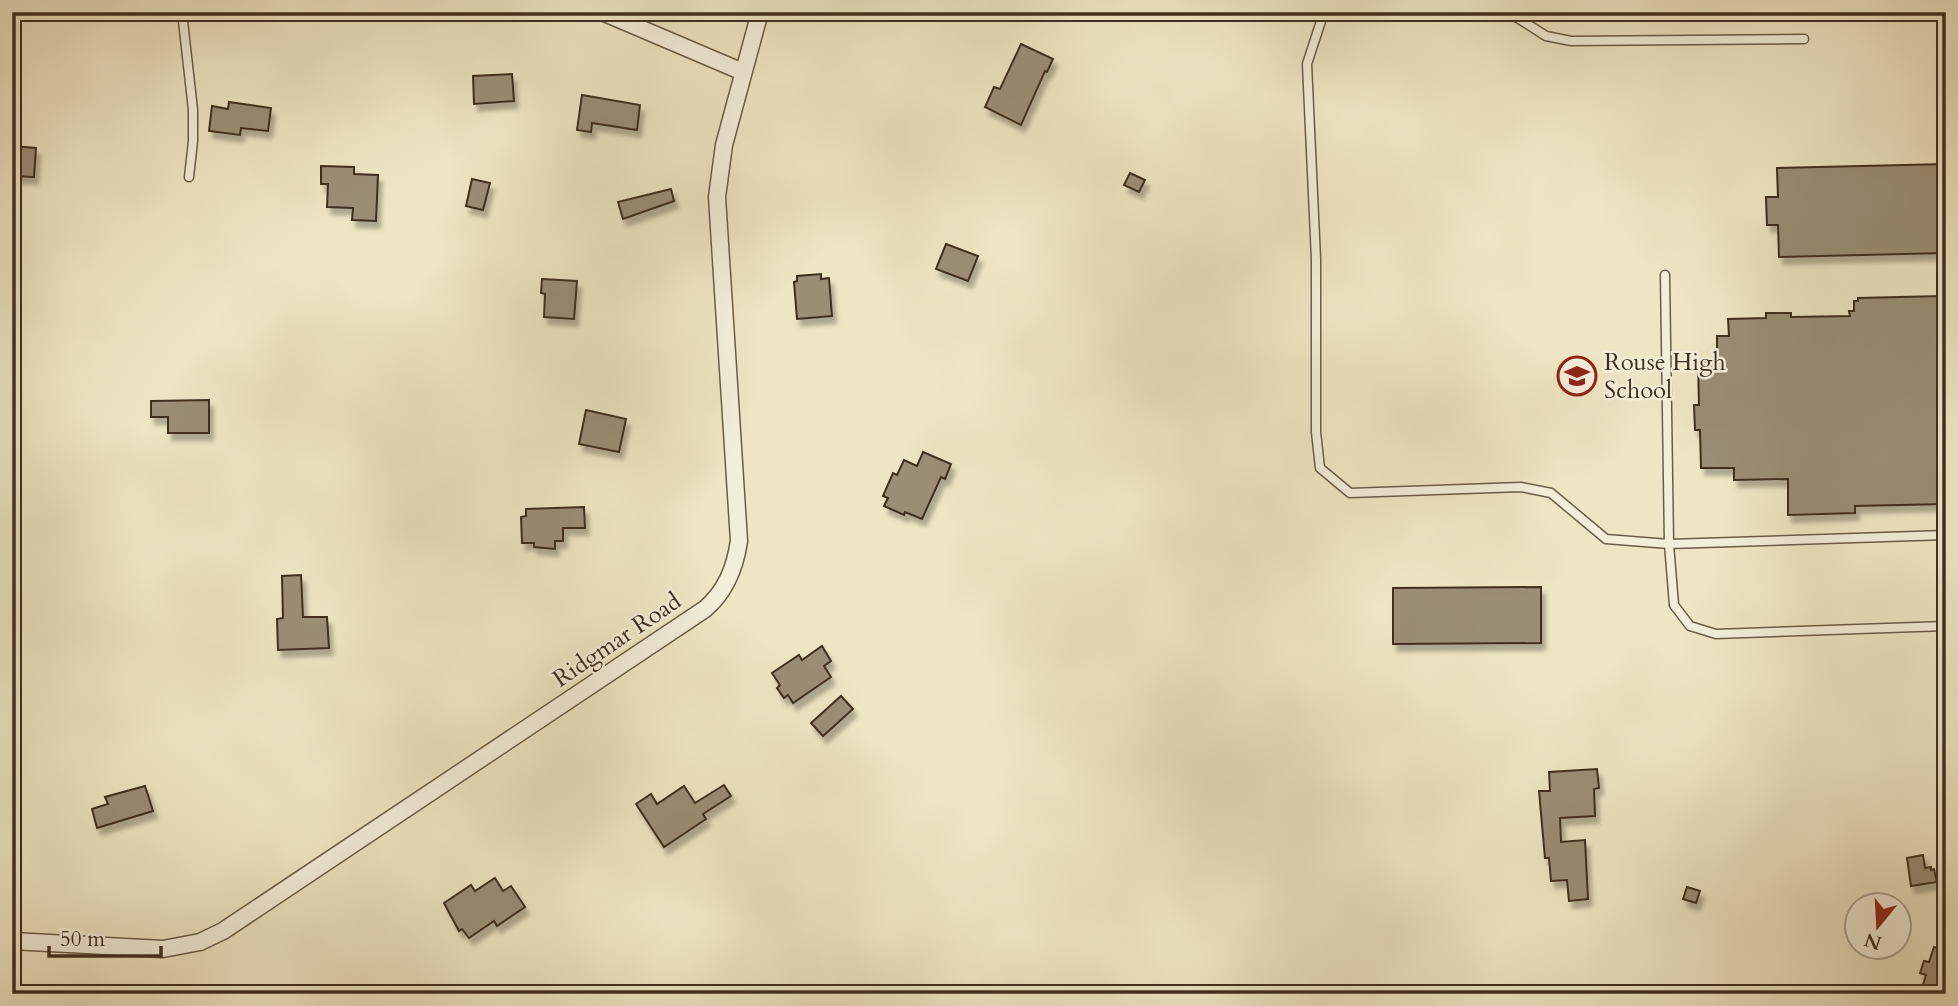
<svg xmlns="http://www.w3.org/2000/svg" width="1958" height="1006" viewBox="0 0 1958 1006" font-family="Cardo,serif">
<defs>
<filter id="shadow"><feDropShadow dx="4" dy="7" stdDeviation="2" flood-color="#0004"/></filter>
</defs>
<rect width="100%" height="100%" fill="#eee5c4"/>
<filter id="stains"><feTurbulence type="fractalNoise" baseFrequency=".00286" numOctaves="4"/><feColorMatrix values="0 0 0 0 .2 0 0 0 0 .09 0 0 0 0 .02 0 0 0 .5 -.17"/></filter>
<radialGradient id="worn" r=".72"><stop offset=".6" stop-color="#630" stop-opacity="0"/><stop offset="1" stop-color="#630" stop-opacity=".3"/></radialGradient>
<g fill="#9a8e74" stroke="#3f2f1e" stroke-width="2" filter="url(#shadow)">
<path d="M1021,44L1053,59L1047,72L1045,71L1021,125L985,107L994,87L1000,89Z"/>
<path d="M512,74L514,101L474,104L473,76Z"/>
<path d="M582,95L640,105L637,130L592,123L591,132L577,130Z"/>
<path d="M229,102L271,108L268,131L241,128L240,135L209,131L212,106L228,109Z"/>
<path d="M12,146L36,148L34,177L12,176Z"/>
<path d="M1946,164V253L1779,257L1778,225H1767L1766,197H1778L1777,168Z"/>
<path d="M321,166L354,167V174L378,175L376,221L352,220L353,208L327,207L328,184H321Z"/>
<path d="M1130,173L1145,180L1139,192L1124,185Z"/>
<path d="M472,179L490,183L483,210L466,206Z"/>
<path d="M671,189L674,201L623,219L618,202Z"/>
<path d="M946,244L978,256L968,281L936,269Z"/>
<path d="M821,274V279L829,278L832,316L797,319L794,282L797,281V276Z"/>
<path d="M542,279L577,281L574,319L544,317L545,294L541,293Z"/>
<path d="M1941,296L1942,339H1946V504L1855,506V513L1788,515V479L1734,480V468H1701L1700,430H1695L1694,405H1699L1698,362H1717V336H1729L1728,319L1766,318V313H1791V317L1850,316L1849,311H1854V301H1858V298Z"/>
<path d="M209,400V433H168V417H151V401Z"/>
<path d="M586,410L626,419L619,452L579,444Z"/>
<path d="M923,452L951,464L945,479L941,477L922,519L905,512L904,515L884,506L888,498L883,496L893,473L897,475L904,460L917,466Z"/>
<path d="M584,507L585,528H563V541H555V549L534,547V543H522L521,517L526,516V509Z"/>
<path d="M301,575L303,617H327L329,648L278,650L277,619L283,618L282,576Z"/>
<path d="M1541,587V643L1393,644V588Z"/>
<path d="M822,646L831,661L824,666L831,677L793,703L788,695L784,698L777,688L780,685L772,673L799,655L802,660Z"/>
<path d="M841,696L853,709L823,736L811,723Z"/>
<path d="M1597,769L1599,788L1594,789L1595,816L1560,818L1561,842L1585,840L1588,899L1569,901L1567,880L1551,881L1549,858H1545L1539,791H1550L1549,772Z"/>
<path d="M724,785L731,796L703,814L706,819L664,847L636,804L651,794L657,804L684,786L695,803Z"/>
<path d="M145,786L153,811L97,828L92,809L108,804L105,797Z"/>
<path d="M1923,855L1925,868L1931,867V870L1934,869L1937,882L1911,886L1907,858Z"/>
<path d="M495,878L503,891L511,886L525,907L497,926L494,921L469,938L462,929L459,931L444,903L471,885L475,891Z"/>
<path d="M1687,887L1700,891L1696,903L1683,899Z"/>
<path d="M1934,947L1946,951V982L1942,994L1921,991L1926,975L1920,973L1924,961L1929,962Z"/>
</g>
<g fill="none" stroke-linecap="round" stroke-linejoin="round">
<defs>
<g id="lane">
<path d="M182,12L193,110V141L189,177"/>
<path d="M1324,12L1307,64L1316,259V432L1320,468L1350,493L1521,487L1551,493L1606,539L1669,544L1674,605L1690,626L1716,634L1946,626"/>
<path d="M1508,12L1546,36L1571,41L1804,39"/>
<path d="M1665,275L1669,544L1946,535"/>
</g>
<g id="street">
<path d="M602,12L743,72"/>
<path d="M12,941L163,949L200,942L223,931L705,609C726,591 735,568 739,541L717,197L724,145L760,12"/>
</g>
</defs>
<use href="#lane" stroke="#6b5c48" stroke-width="11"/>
<use href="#street" stroke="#6b5c48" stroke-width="19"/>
<use href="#lane" stroke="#f4eed9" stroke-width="8"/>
<use href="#street" stroke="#f4eed9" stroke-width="16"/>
</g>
<defs>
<symbol id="school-ring" viewBox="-11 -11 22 22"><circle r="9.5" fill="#f4eed9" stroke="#8f2418" stroke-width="1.5"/><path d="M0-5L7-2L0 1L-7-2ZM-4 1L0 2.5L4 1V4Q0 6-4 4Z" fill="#8f2418"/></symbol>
</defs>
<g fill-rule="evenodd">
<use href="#school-ring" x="1555" y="354" width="44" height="44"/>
</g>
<g text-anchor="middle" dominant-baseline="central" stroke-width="5" stroke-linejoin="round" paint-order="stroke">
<g font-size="24" fill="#3f2f1e" stroke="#f4eed9" text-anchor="start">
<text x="1604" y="362">Rouse High<tspan x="1604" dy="28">School</tspan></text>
</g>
<g font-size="24" fill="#3f2f1e" stroke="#f4eed9">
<text transform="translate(617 640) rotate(-34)">Ridgmar Road</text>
</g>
</g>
<rect width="1958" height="1006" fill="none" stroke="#eee5c4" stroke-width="42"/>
<rect x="14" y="14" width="1930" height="978" fill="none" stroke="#3f2f1e" stroke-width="3.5"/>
<rect x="21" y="21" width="1916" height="964" fill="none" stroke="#3f2f1e" stroke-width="2"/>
<g transform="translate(1878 926) rotate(198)"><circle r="33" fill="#f4eed9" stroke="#aca28e" stroke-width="2"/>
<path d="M0-5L12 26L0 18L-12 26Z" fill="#8f2418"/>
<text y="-10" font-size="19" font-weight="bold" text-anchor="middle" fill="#3f2f1e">N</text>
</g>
<path d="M49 946v10h112v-10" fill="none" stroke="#3f2f1e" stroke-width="3.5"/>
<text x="60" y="946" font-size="21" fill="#3f2f1e" stroke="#f4eed9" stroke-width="5" paint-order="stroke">50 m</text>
<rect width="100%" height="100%" filter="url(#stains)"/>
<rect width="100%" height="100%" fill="url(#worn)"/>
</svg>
